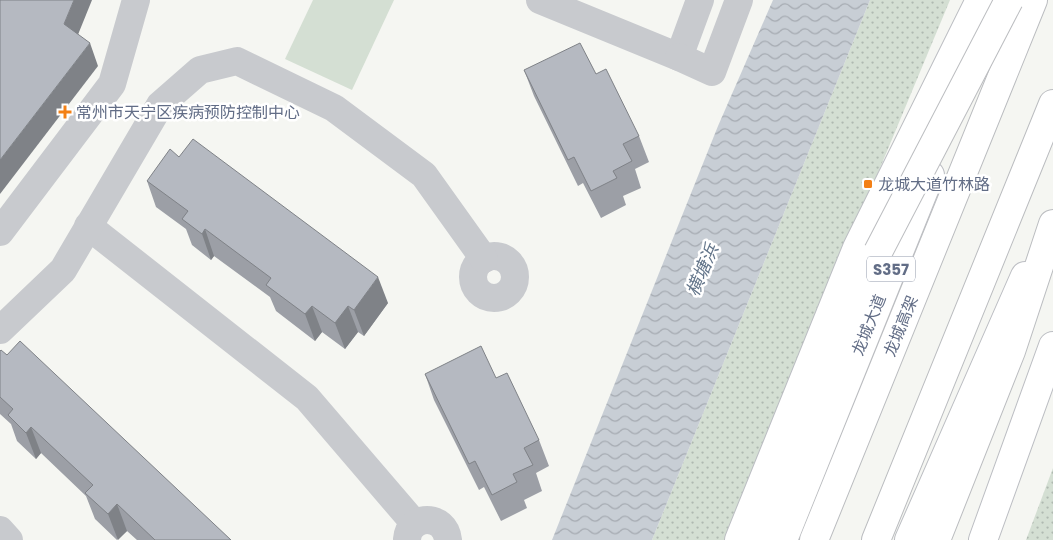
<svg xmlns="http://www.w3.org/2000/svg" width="1053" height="540" viewBox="0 0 1053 540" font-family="Poppins,'Noto Sans SC',sans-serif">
<defs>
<pattern id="park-dots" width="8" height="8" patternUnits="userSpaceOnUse" patternTransform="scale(1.25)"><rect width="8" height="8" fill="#d4dfd3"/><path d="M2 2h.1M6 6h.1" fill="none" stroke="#afb9b1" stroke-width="1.8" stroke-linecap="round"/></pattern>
<pattern id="water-waves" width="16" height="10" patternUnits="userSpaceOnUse" patternTransform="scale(1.25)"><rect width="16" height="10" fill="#c8ced5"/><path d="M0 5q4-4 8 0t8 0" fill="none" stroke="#a6abb2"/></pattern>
</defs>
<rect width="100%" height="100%" fill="#f5f6f2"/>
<path fill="#d4dfd3" d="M313,0H394L352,90L285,59Z"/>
<g fill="url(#park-dots)">
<path d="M870,0H950L725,540H652Z"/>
<path d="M1053,468V540H1026Z"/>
</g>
<path fill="url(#water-waves)" d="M773,0H870L652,540H552L718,126Z"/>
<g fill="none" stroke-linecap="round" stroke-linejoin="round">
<defs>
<g id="major">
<path d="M739,540L857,248L980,0"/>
<path d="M783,540L930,175"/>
<path d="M909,540L1025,276"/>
<path d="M983,540L1053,346"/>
</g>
<g id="highway">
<path d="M761,540L878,252"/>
<path d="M814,540L1033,0"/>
<path d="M876,540L1053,104"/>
<path d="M936,540L1011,351L1053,224"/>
</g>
</defs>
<use href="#major" stroke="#bcbec3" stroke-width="30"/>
<use href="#highway" stroke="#bbbdc0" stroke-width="30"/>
<g stroke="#c8cace" stroke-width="28">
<path d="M540,0L679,57L700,0"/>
<path d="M679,57L712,72L739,0"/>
<path d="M88,226L307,398L415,524"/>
<path d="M0,232L112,84L136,0"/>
<circle cx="494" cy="277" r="21"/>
<path d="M0,330L63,270L160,105L200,70L237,61L334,108L424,175L484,259"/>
<path d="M0,530L9,540"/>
<path d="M407,539C409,514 445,513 448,540"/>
</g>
<use href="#major" stroke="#fff" stroke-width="28"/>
<use href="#highway" stroke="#fff" stroke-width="28"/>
<defs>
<path id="highway-bridge" d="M878,252L1009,0"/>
</defs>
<use href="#highway-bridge" stroke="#bbbdc0" stroke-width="30" stroke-linecap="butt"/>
<use href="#highway-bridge" stroke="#fff" stroke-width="28"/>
</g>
<g fill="#9c9fa6">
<path d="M524,70L596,74L639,136L649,162L635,169L641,188L623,196L626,205L601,218L583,183L578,186L534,96Z"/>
<path d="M147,181L388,303L364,336L358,332L345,349L322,332L315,341L276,311L270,297L214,256L211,260L192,245L186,229L156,207Z"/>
<path d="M0,351L7,355L231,540H137L127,531L117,540L95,519L86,496L41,453L36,459L17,441L11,424L0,414Z"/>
<path d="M425,374L496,378L539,440L549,466L536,473L542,491L524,500L527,508L501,521L484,487L479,490L434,400Z"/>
</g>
<g fill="#7f8287">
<path d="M74,0H92L73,47L64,24Z"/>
<path d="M90,43L98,66L0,194V160Z"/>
<path d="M205,229L214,256L211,260L202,234Z"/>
<path d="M378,277L388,303L364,336L354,310Z"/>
<path d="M312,306L322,332L315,341L305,314Z"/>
<path d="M348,306L358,332L345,349L335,323Z"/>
<path d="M31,427L41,453L36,459L26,433Z"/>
<path d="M117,504L127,531L118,540L108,514Z"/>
</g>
<g fill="#b5b9c1" stroke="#7f8287">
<path d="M0,0H74L64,24L90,43L0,160Z"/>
<path d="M580,43L596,74L606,69L639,136L623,144L632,161L613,171L617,178L591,191L574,157L568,160L524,70Z"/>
<path d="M193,139L378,277L354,310L348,306L335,323L312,306L305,314L266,285L271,278L205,229L202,234L182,219L188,211L147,181L170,149L179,157Z"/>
<path d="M20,341L231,540H155L117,504L108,514L85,493L93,485L31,427L26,433L8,415L13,409L0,397V351L1,350L7,355Z"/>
<path d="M481,346L496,378L507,373L539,440L524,448L533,465L513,474L517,482L492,495L475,461L469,464L425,374Z"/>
</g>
<g fill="#f38015" stroke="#fff" stroke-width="2">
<path d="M62.5 104.5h5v5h5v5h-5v5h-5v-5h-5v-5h5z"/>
<rect x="863" y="179" width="10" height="10" rx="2.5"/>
</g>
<g text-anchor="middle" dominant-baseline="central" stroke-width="5" stroke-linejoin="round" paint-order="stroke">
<rect fill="#fff" stroke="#9199aa" stroke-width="1" x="867" y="256.5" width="48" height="25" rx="4"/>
<g font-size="15" font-weight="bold" fill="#626d86">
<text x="891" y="269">S357</text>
</g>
<g font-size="16" fill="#626d86" stroke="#fff" text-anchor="start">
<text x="76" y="112">常州市天宁区疾病预防控制中心</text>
<text x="878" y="184">龙城大道竹林路</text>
</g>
<g font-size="16" fill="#626d86" stroke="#fff">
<text transform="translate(869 325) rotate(-68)">龙城大道</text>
<text transform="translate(901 326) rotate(-68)">龙城高架</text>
</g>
<g font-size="18" font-style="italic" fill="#63758a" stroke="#fff">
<text transform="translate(702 270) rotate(-67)">横塘浜</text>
</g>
</g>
</svg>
